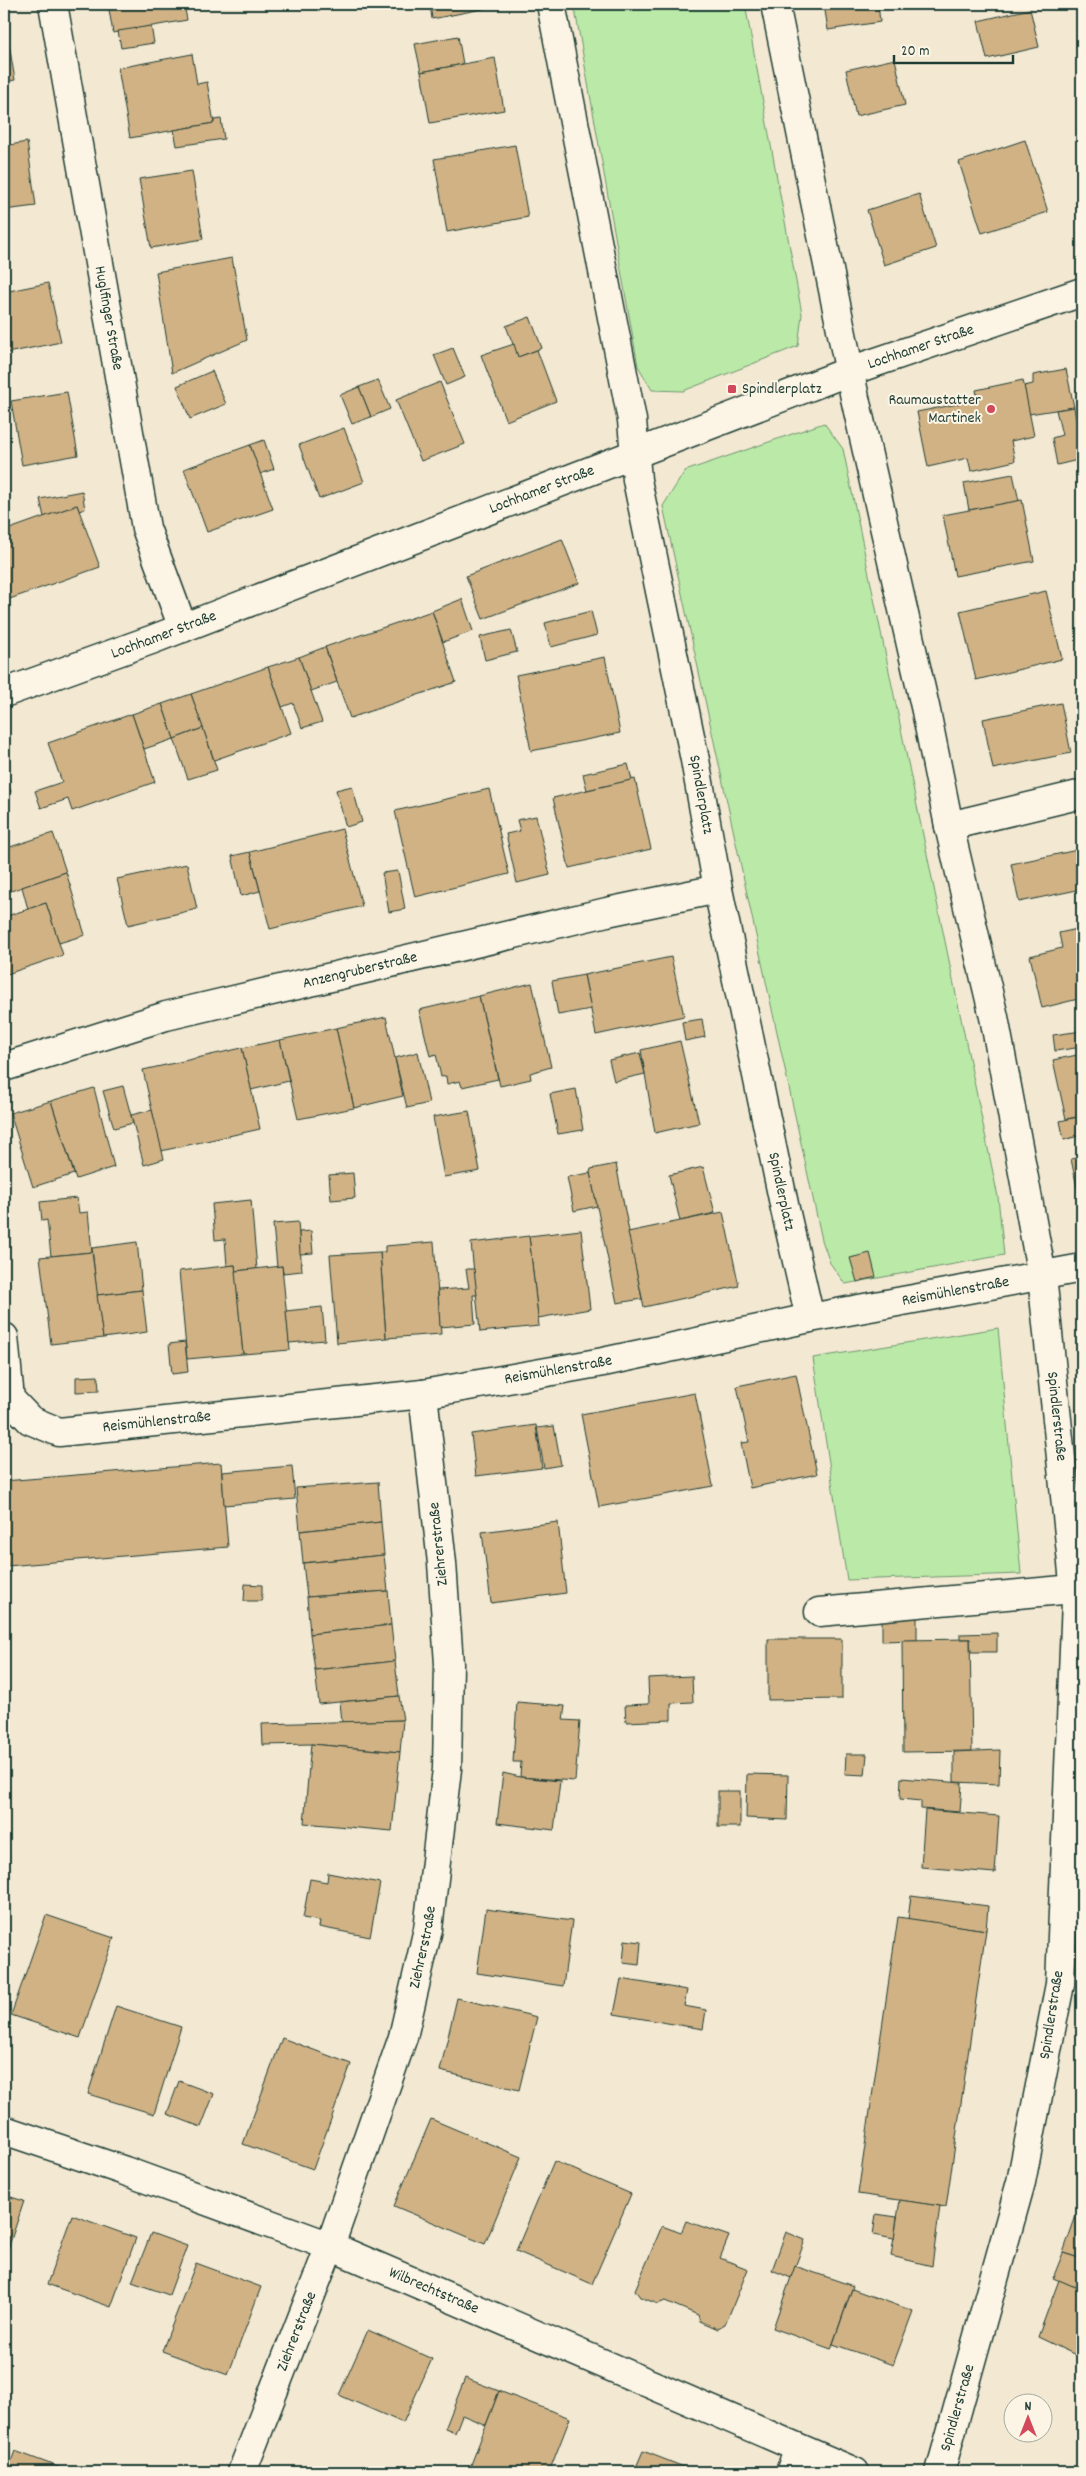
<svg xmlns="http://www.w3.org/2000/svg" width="1086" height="2476" viewBox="0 0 1086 2476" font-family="Dekko,sans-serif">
<rect width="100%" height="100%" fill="#f3e8d2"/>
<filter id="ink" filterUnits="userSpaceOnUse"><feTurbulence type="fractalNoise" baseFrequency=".02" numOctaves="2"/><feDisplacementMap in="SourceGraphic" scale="10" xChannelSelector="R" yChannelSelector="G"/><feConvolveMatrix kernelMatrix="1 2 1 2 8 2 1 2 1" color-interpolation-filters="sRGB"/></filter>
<g filter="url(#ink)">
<g fill="#bbeaa8" stroke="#6d946e">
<path d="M574,4H745L802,314L798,346L683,391L652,390L638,366Z"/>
<path d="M824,423L843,449L998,1197L1004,1255L845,1284L830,1263L822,1240L663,506L685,471Z"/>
<path d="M998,1328L1021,1574L847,1580L813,1358Z"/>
</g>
<g fill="#d1b285" stroke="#1f3d34">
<path d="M108,4H184L187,20L113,33Z"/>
<path d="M430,4H486L487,8L432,19Z"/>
<path d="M824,4H878L880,22L828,30Z"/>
<path d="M1030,9L1039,47L987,59L978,21Z"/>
<path d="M4,15L15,80L4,82Z"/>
<path d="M151,26L154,43L121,48L118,31Z"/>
<path d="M458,36L463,64L421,72L415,44Z"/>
<path d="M192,54L197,84L207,82L214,123L130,138L118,68Z"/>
<path d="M495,58L504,110L430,123L421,72Z"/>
<path d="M895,59L905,105L856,116L846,70Z"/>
<path d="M221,119L224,139L177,146L174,130L214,123V120Z"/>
<path d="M1025,140L1048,212L982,233L959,162Z"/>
<path d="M27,142L36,206L4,210V146Z"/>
<path d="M515,145L528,217L447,232L434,159Z"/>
<path d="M192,171L203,239L151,248L139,179Z"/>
<path d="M919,194L936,248L884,265L867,210Z"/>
<path d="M232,258L247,340L172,373L156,272Z"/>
<path d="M48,283L61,342L7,353L4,338V292Z"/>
<path d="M530,317L542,348L518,357L506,326Z"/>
<path d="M514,344L518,357L537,350L556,401L506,421L481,355Z"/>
<path d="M453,348L465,377L446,385L434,355Z"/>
<path d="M1082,355V378L1077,356Z"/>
<path d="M1066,369L1074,407L1029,414L1024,386L1033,384V375Z"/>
<path d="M212,371L226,404L190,419L177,386Z"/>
<path d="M378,380L390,409L371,417L359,387Z"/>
<path d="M1023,380L1034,436L1011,441L1015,461L971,471L968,458L928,467L917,412L978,400L976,390Z"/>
<path d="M440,382L465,444L421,461L396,400Z"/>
<path d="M359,387L371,417L352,424L340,395Z"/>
<path d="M67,392L78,455L22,465L11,401Z"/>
<path d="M1074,407L1082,459L1057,465L1052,438L1062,435L1056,410Z"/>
<path d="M344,428L364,482L319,499L299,445Z"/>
<path d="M264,440L274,469L260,474L250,445Z"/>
<path d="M250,445L273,509L207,532L184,469Z"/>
<path d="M1013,474L1019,501L969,510L964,483Z"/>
<path d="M82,491L85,509L79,511L77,505L44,517L40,499Z"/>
<path d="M1022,500L1034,561L955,576L943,515Z"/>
<path d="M77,505L100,567L4,601V531Z"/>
<path d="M562,539L579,583L483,619L466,576Z"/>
<path d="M1046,591L1062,659L976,680L960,611Z"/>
<path d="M462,599L473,631L443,642L432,611Z"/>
<path d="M432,611L456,682L350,718L325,647Z"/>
<path d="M591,611L597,635L551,647L545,623Z"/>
<path d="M511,630L517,652L485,660L480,637Z"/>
<path d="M325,647L337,682L311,691L299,657Z"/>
<path d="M299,657L322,722L302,728L293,703L282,707L268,667Z"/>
<path d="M605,657L620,733L531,751L516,675Z"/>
<path d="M268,667L291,733L214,760L191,694Z"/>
<path d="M191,694L203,728L174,739L162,704Z"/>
<path d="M1061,703L1071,753L993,769L983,719Z"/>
<path d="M162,704L174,739L144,749L132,714Z"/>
<path d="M132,714L155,782L72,811L68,799L41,808L35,791L62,782L48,743Z"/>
<path d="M203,728L217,770L188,779L174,739Z"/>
<path d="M628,764L632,780L587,790L583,774Z"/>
<path d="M4,772L11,792L4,795Z"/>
<path d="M635,779L651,849L569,868L553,798Z"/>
<path d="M352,786L362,822L346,827L336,790Z"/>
<path d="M489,789L509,874L415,897L395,811Z"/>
<path d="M536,816L550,875L517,883L506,834L520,831L517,820Z"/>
<path d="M342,829L362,906L270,929L250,852Z"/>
<path d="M53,833L66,872L8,892L4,880V849Z"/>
<path d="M1082,849V889L1019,902L1011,864Z"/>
<path d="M250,852L260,891L241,896L232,856Z"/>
<path d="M187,864L197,909L128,925L117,879Z"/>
<path d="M398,871L405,909L389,912L382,873Z"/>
<path d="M66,872L85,935L59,943L46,903L28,909L22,887Z"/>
<path d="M46,903L63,955L4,975V917Z"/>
<path d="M1082,928V998L1042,1008L1030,956L1062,948L1059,933Z"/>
<path d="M671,957L684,1016L596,1035L584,975Z"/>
<path d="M584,975L591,1009L558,1015L552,981Z"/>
<path d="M532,983L551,1067L530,1073L531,1079L500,1086L479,996Z"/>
<path d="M479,996L498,1079L462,1087L460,1081L447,1084L446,1076L441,1077L436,1054L430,1056L419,1010Z"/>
<path d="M386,1017L403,1096L354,1108L336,1028Z"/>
<path d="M702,1019L705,1037L685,1041L682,1022Z"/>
<path d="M336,1028L354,1108L298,1119L280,1040Z"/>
<path d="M1082,1031V1047L1055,1051L1053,1035Z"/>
<path d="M280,1040L289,1081L251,1090L242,1048Z"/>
<path d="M680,1041L699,1123L655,1133L641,1050Z"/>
<path d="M242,1048L260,1129L161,1151L143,1070Z"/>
<path d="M418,1052L429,1103L407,1108L395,1058Z"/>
<path d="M640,1053L645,1074L614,1081L609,1060Z"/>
<path d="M1082,1054V1116L1066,1119L1053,1060Z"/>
<path d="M123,1086L133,1123L114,1128L103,1091Z"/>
<path d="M94,1088L114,1167L76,1179L51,1101Z"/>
<path d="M576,1089L583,1130L558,1134L550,1094Z"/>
<path d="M51,1101L74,1174L33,1187L10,1113Z"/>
<path d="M152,1110L164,1159L144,1165L131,1115Z"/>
<path d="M469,1111L480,1171L444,1177L433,1117Z"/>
<path d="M1082,1116V1135L1064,1140L1060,1121Z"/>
<path d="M1082,1157V1211L1071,1159Z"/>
<path d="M616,1164L642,1299L617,1303L590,1173L591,1169Z"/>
<path d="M703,1167L715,1213L680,1221L669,1175Z"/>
<path d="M353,1173L355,1198L331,1200L329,1175Z"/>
<path d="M590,1173L597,1206L574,1211L567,1177Z"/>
<path d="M77,1198L79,1213L88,1212L92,1252L51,1256L47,1220L42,1221L40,1202Z"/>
<path d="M251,1200L257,1269L235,1271V1265L227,1266L225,1239L215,1240L212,1204Z"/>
<path d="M723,1212L739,1286L644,1307L628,1232Z"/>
<path d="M298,1222L302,1271L283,1273L282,1266L277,1267L273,1224Z"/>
<path d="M581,1230L590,1309L538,1318L529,1236Z"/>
<path d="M311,1231L313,1253L300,1254L299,1232Z"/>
<path d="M529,1236L539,1326L480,1332L471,1243Z"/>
<path d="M137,1242L142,1290L97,1295L92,1248Z"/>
<path d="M434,1242L441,1334L386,1338L380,1252H385V1246Z"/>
<path d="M92,1252L103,1338L51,1344L40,1257Z"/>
<path d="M380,1252L386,1338L337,1343L330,1255Z"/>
<path d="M870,1253L876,1277L857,1282L850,1258Z"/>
<path d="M235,1265L243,1354L187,1359L179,1271Z"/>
<path d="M282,1266L290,1350L243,1354L235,1271Z"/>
<path d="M466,1269H474L477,1295H473L475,1324L440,1327L438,1290L469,1288Z"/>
<path d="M142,1290L147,1332L103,1338L97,1295Z"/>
<path d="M322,1307L325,1340L289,1343L286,1311Z"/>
<path d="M185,1342L188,1372L172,1374L169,1344Z"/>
<path d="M796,1374L817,1474L750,1488L741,1443L749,1442L737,1386Z"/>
<path d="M98,1376L99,1391L76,1392V1377Z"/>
<path d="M695,1393L713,1486L599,1507L581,1414Z"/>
<path d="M536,1425L542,1468L476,1476L471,1434Z"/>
<path d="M554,1426L561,1465L544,1468L537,1428Z"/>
<path d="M221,1463L228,1547L7,1566L4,1524V1481Z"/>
<path d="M292,1466L295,1499L224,1505L222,1472Z"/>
<path d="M378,1482L381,1522L300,1531L296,1488Z"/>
<path d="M381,1522L384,1555L303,1563L300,1531Z"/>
<path d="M558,1522L566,1593L491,1603L482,1532Z"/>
<path d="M384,1555L388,1591L307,1597L303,1563Z"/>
<path d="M245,1584L262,1585V1601H244Z"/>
<path d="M388,1591L391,1625L310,1634L307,1597Z"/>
<path d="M882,1616H917V1640L882,1641Z"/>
<path d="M391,1625L395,1661L315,1670L310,1634Z"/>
<path d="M997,1633V1652H971L970,1639H960V1634Z"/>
<path d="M768,1639H842V1699L768,1700Z"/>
<path d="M970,1639L972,1751L903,1752L902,1640Z"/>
<path d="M395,1661L399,1696L319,1704L315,1670Z"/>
<path d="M692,1676L693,1702L671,1703V1720L626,1722L625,1705L649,1704L648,1678Z"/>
<path d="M399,1696L403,1720L342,1722L340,1702Z"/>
<path d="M517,1702L565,1706L563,1720L580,1721L575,1781L520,1777L521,1762H513Z"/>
<path d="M403,1720L400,1752L311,1744L263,1745L262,1724Z"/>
<path d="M311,1744L400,1752L392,1831L304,1823Z"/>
<path d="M1000,1750L999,1784L954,1782V1752Z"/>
<path d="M846,1754H867L865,1775L845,1774Z"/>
<path d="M503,1773L520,1777L560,1781L554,1830L497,1823Z"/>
<path d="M747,1774L788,1775L787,1820L746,1818Z"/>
<path d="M901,1778L962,1783L960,1812L921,1809V1801L900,1799Z"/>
<rect x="718" y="1791" width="22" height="36"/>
<path d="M925,1810L999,1816L995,1873L921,1867Z"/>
<path d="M328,1873L380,1883L370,1937L319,1927L320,1921L303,1918L310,1879L327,1882Z"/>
<path d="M911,1896L988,1906L986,1930L908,1919Z"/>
<path d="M486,1909L572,1921L563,1986L477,1973Z"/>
<path d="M46,1915L114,1938L80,2038L11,2015Z"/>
<path d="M898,1917L986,1930L946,2207L858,2194Z"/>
<path d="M625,1940L641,1942L639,1965L623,1963Z"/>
<path d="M621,1979L687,1990L684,2006L706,2010L703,2029L614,2014Z"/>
<path d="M457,1998L537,2017L519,2090L440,2071Z"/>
<path d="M116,2006L181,2027L154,2114L88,2094Z"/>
<path d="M282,2038L351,2064L313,2169L243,2144Z"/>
<path d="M179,2081L214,2094L201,2127L167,2114Z"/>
<path d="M431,2119L521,2157L485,2244L394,2206Z"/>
<path d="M554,2161L631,2194L592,2284L516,2251Z"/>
<path d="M4,2195L24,2201L4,2261Z"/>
<path d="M900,2200L940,2206L932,2266L891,2256Z"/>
<path d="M1078,2210L1082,2211V2259L1063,2253Z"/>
<path d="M876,2214L897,2217L894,2239L873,2235Z"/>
<path d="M72,2215L136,2238L111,2307L47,2284Z"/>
<path d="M686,2221L729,2236L720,2258L748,2269L725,2325L718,2329L700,2321L698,2315L665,2301L658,2304L640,2297L635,2290L662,2226L681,2233Z"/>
<path d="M786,2232L805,2240L791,2278L772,2270Z"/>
<path d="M151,2233L187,2246L169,2295L132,2282Z"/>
<path d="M1063,2253L1082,2259V2290L1053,2278Z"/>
<path d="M196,2263L261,2287L228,2375L162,2351Z"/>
<path d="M795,2266L853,2286L831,2349L773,2328Z"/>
<path d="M1059,2280L1082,2290V2358L1038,2337Z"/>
<path d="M852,2289L913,2311L893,2365L833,2344Z"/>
<path d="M368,2330L432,2359L403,2423L339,2395Z"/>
<path d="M465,2378L499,2391L486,2425L462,2415L455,2433L445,2429Z"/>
<path d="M499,2391L570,2418L549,2472H475L469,2470Z"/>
<path d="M15,2451L42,2461L72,2472H7Z"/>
<path d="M643,2451L697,2472H634Z"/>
</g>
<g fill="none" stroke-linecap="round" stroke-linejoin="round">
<defs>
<g id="minor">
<path id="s1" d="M53,4L146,528L183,628"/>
<path id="s2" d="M551,4L632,420L637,480L695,760L718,889L785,1209L810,1318"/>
<path id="s3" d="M775,4L855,398L926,711L949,826L994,1017L1022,1167L1042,1276L1076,1601L1060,1984L1021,2182L940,2472"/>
<path d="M949,826L1082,794"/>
<path id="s4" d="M4,1067L166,1016L607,912L718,889"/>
<path id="s5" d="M4,1337L10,1399L30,1420L59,1432L423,1394L603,1362L810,1318L1082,1268"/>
<path d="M819,1612L1074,1589"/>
<path id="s6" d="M4,2130L125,2171L330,2246L855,2472"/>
<path id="s7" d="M242,2472L330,2246L403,2037L428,1929L447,1769L449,1664L442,1563L423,1394"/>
<path d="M790,2472L799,2449"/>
</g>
<g id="major">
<path id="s8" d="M4,693L151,640L850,371L1082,292"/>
</g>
</defs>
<use href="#minor" stroke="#1f3d34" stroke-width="31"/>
<use href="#major" stroke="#1f3d34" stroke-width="31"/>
<use href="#minor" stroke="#fcf5e5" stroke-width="28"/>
<use href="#major" stroke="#fcf5e5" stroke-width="28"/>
</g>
</g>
<g fill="#d1495b" stroke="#fcf5e5" stroke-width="2">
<rect x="727" y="384" width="10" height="10" rx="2.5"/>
<circle cx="991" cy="409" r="5"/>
</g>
<g text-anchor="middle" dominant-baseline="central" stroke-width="4" stroke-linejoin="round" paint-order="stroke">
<g font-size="16" fill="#1f3d34" stroke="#fcf5e5">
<text stroke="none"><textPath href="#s1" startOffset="319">Huglfinger Straße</textPath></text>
<text stroke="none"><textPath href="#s8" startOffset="980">Lochhamer Straße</textPath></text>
<text stroke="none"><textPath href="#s8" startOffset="575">Lochhamer Straße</textPath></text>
<text stroke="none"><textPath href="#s8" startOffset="170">Lochhamer Straße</textPath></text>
<text stroke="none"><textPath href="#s2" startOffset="805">Spindlerplatz</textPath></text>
<text stroke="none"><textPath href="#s4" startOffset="369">Anzengruberstraße</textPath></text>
<text stroke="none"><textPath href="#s2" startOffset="1210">Spindlerplatz</textPath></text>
<text stroke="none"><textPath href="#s5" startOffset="1031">Reismühlenstraße</textPath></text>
<text stroke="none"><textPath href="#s5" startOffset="626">Reismühlenstraße</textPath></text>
<text stroke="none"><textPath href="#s3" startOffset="1441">Spindlerstraße</textPath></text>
<text stroke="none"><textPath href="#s5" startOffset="221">Reismühlenstraße</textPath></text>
<text transform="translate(439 1544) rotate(-96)">Ziehrerstraße</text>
<text stroke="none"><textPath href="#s7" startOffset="556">Ziehrerstraße</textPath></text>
<text transform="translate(1052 2015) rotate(-81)">Spindlerstraße</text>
<text stroke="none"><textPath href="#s6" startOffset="459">Wilbrechtstraße</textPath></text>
<text stroke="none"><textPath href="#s7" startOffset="151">Ziehrerstraße</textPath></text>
<text transform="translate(958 2408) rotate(-74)">Spindlerstraße</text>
</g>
<g font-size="16" fill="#1f3d34" stroke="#fcf5e5" text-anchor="start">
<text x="742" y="389">Spindlerplatz</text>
<text x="981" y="400" text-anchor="end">Raumaustatter<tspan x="981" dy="18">Martinek</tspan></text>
</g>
</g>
<rect width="1086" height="2476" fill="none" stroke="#fcf5e5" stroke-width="20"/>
<rect x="10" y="10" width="1066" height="2456" fill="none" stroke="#1f3d34" stroke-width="2" filter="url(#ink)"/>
<g transform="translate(1028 2418)"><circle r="24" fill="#fcf5e5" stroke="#a4ab9e"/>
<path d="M0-4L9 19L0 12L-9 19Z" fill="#d1495b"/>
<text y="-8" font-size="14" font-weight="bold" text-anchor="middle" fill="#1f3d34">N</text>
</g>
<path d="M894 55v8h119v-8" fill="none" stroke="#1f3d34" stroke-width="2.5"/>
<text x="901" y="55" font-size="15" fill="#1f3d34" stroke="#fcf5e5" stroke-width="4" paint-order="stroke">20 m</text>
</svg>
